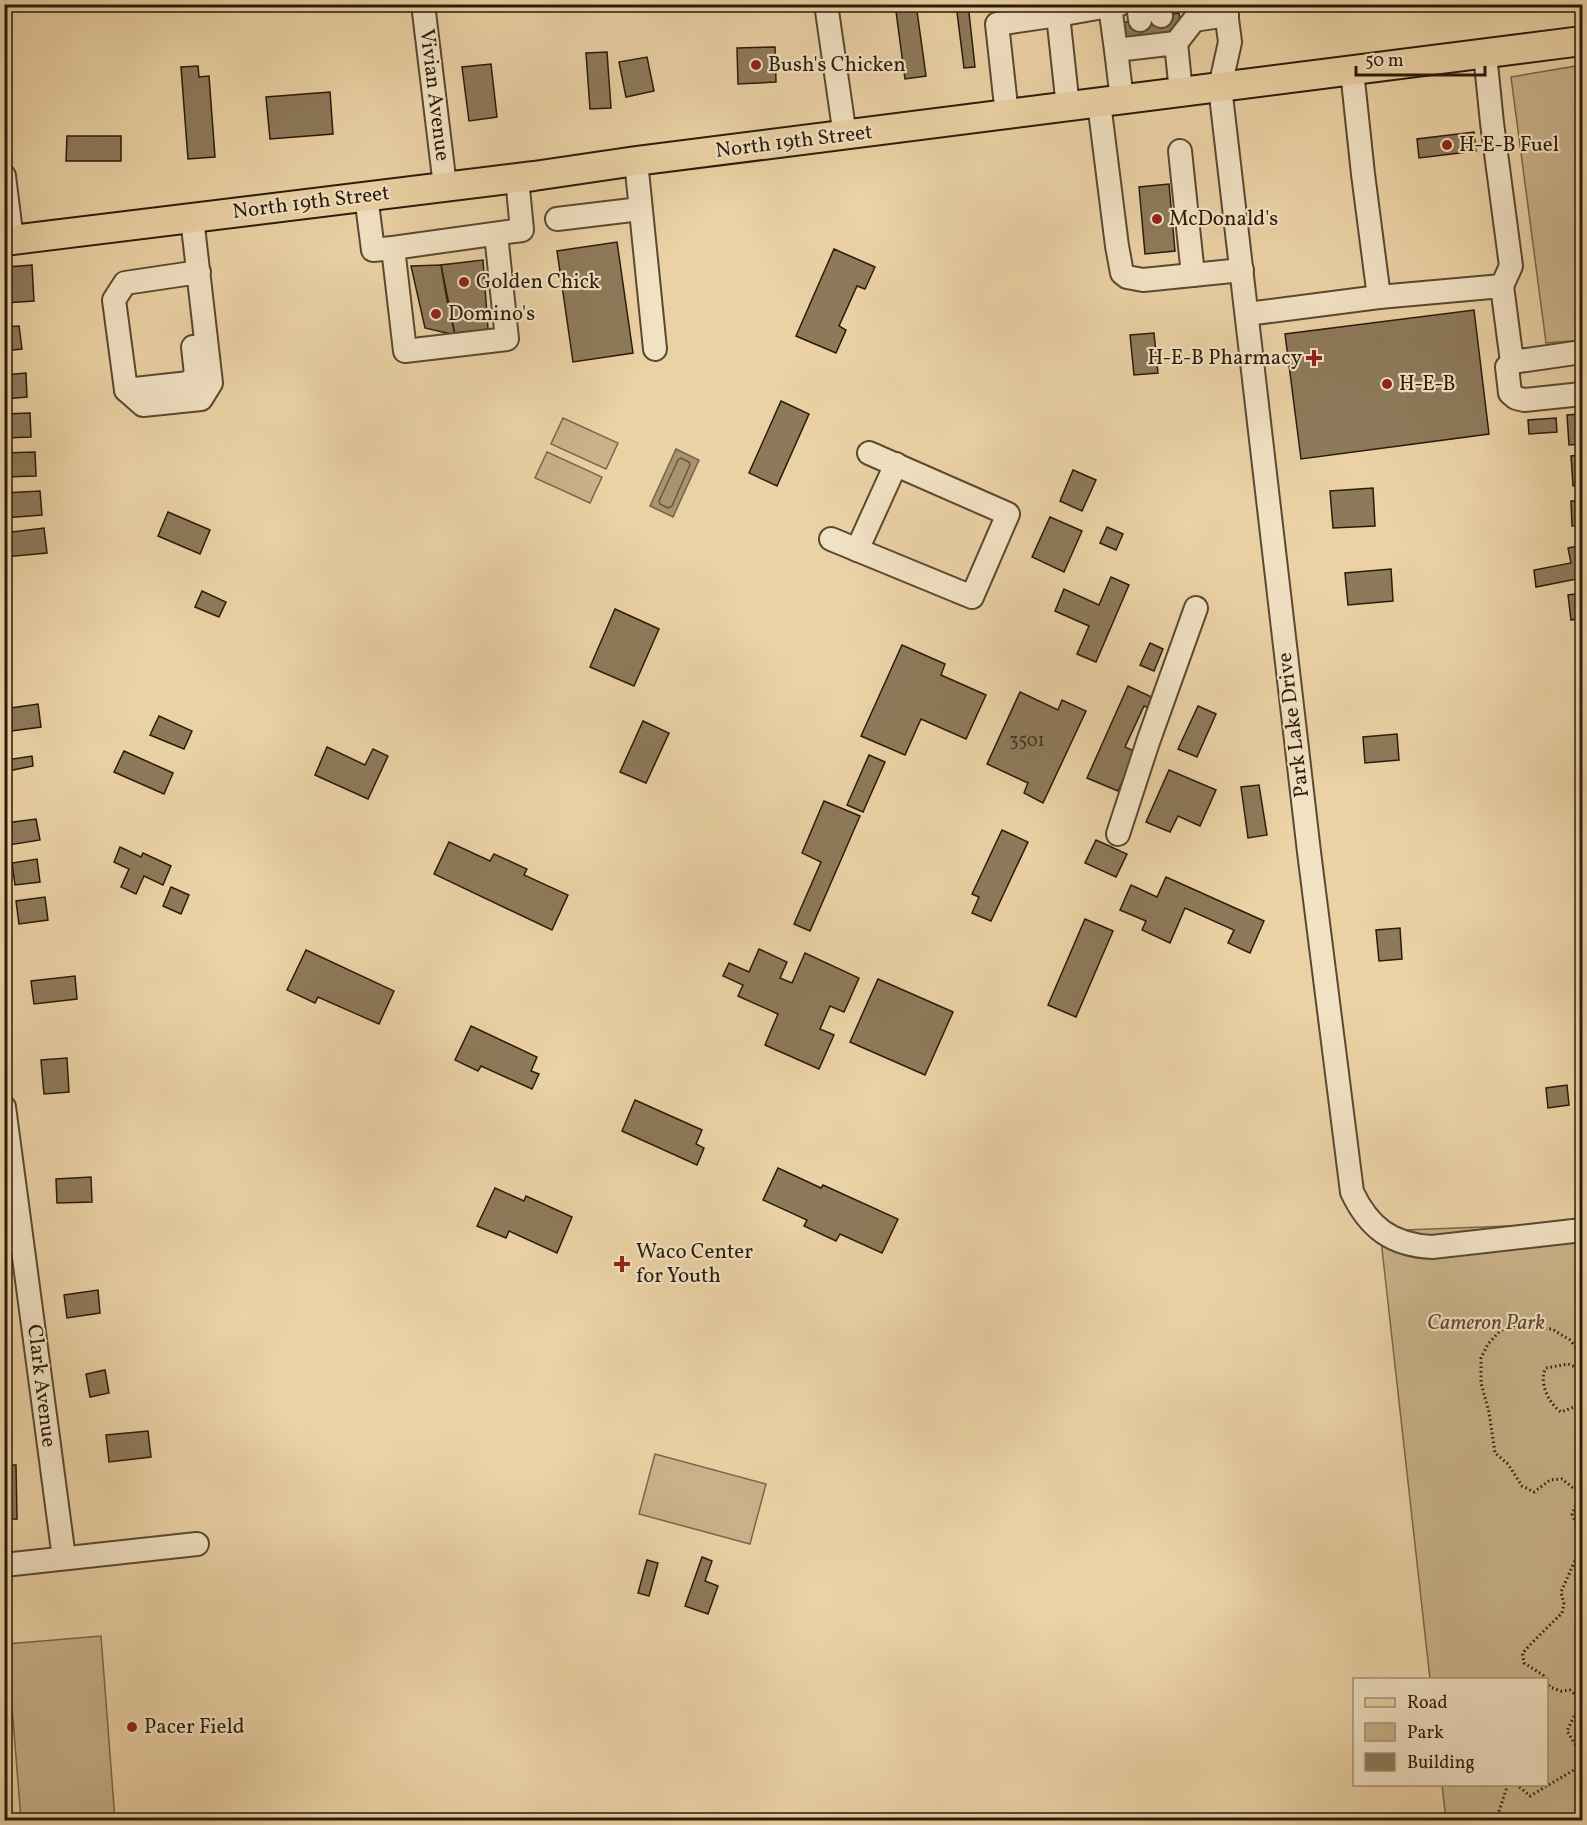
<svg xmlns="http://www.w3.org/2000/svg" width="1587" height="1825" viewBox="0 0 1587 1825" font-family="Vollkorn,serif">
<rect width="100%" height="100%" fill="#ebd2a5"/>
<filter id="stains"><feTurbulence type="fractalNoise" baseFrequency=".00333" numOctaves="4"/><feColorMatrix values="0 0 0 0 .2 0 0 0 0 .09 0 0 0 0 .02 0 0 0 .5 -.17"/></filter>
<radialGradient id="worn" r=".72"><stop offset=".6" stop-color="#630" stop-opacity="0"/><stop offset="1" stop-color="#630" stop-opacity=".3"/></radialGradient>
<g fill="#cab38b" stroke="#7a674a" stroke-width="1.5">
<path d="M1582,65V340L1546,343L1511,77Z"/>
<path d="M563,418L618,443L606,469L551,444Z"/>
<path d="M547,452L602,477L590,503L535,478Z"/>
<path d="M1582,1223V1820H1446L1442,1785L1546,1784V1680L1430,1679L1380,1231Z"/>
<path d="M655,1454L766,1484L750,1544L639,1514Z"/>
<path d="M101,1636L115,1820H21L7,1644Z"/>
</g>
<path fill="#a99470" stroke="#766447" stroke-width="1.5" d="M676,449L699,460L673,517L650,506Z"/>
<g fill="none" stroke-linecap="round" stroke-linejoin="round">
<path stroke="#6a583d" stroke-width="1.5" d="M681,458L689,462L690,465L672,506L668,508L660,504L659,501L678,460Z"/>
</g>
<g fill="#8e7a5b" stroke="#2a1b0a" stroke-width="1.5">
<path d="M895,4H916L926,76L905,79Z"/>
<path d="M956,4H968L975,67L964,68Z"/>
<path d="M1179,13L1182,32L1123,42L1120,23Z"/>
<path d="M775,47L776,82L738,84L737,48Z"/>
<path d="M607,52L611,108L590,109L586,53Z"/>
<path d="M647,57L654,91L626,97L619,62Z"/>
<path d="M491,64L497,117L469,121L462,67Z"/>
<path d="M198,66L199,77L209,76L215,157L188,159L181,67Z"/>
<path d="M330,92L333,134L270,139L266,97Z"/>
<path d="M1474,132L1476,151L1419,158L1417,139Z"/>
<path d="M67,136H121V161H66Z"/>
<path d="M1169,184L1175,251L1145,254L1139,187Z"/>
<path d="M617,242L633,353L573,362L557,251Z"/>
<path d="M834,249L875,267L865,289L857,286L839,326L846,330L836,353L796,336Z"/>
<path d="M483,260L488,329L455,335L441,265Z"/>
<path d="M32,265L34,301L4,303V284H8L7,267Z"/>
<path d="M441,265L447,300L455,335L425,328L411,266Z"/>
<path d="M1474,310L1489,434L1301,459L1285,334Z"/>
<path d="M19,326L22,349L4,351V327Z"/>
<path d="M1154,333L1158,373L1134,375L1130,335Z"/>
<path d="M26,373L27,397L4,399V375Z"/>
<path d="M781,401L809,414L777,486L749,473Z"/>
<path d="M30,413L31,437L4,438V414Z"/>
<path d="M1582,414V444L1569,445L1567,415Z"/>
<path d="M1556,418L1557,432L1529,434L1528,420Z"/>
<path d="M35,452L36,476L4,477V453Z"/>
<path d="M1582,455V485L1573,486L1571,456Z"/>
<path d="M1073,470L1096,480L1082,511L1060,501Z"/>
<path d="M1373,488L1375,526L1333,528L1330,491Z"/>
<path d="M40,491L42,515L4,518V493Z"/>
<path d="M1571,501H1582V525L1572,526Z"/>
<path d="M168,512L210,530L200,554L158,536Z"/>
<path d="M1050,517L1082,531L1064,572L1032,557Z"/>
<path d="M1107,527L1123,534L1116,550L1100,543Z"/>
<path d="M44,528L47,553L4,557V533Z"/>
<path d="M1582,545V578L1536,587L1534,570L1571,563L1568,548Z"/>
<path d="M1391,569L1393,601L1348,605L1345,573Z"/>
<path d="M1111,577L1129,585L1096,662L1077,654L1089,626L1055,611L1064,589L1099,605Z"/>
<path d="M202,591L226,602L219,617L195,607Z"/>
<path d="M1582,593V618L1571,620L1568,595Z"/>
<path d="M615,609L659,629L634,686L590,667Z"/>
<path d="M1150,643L1163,649L1154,671L1140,665Z"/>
<path d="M902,645L945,664L941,675L986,695L966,739L921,719L905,755L861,736Z"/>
<path d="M1128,686L1156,699L1151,709L1144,706L1125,747L1136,752L1118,791L1087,778Z"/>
<path d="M1020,692L1058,710L1062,700L1086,711L1043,803L1024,793L1028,783L987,764Z"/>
<path d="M38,704L41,727L4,732V709Z"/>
<path d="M1198,706L1216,714L1197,757L1178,749Z"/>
<path d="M159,716L192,731L184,749L150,735Z"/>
<path d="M643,721L669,733L646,783L620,772Z"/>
<path d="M1397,734L1399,760L1365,763L1363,737Z"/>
<path d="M327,747L365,765L373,749L388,756L368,799L315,775Z"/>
<path d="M124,751L173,773L164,794L114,772Z"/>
<path d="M869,755L885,762L863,812L847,805Z"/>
<path d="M32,756L33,766L8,771L6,760Z"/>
<path d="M1169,770L1216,790L1200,826L1178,816L1170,832L1146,822Z"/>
<path d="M1582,772V794L1578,773Z"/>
<path d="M1259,785L1267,835L1248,838L1241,787Z"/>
<path d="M824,801L860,816L810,931L794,924L821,862L802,853Z"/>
<path d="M36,819L40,840L9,845L6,823Z"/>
<path d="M1002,830L1028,842L991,921L972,913L979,897L972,894Z"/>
<path d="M1096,840L1127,854L1116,877L1085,863Z"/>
<path d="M449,842L490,861L494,854L527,869L524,875L568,895L552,930L434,874Z"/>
<path d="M120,847L141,857L143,853L171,866L163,885L144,876L136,894L121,887L129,869L114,862Z"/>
<path d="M37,859L40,882L15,885L12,863Z"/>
<path d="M1166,877L1264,921L1250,953L1228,943L1234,930L1185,908L1170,943L1142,930L1146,921L1120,910L1131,885L1157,897Z"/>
<path d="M171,887L189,895L181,914L163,906Z"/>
<path d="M45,897L48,920L19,924L16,901Z"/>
<path d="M1085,919L1113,931L1076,1017L1048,1005Z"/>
<path d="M1400,928L1402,959L1379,961L1376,930Z"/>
<path d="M759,949L787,962L780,978L792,983L805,953L859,978L844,1012L830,1006L820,1029L834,1035L819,1069L765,1045L778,1014L738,996L743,985L723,976L729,963L749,972Z"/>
<path d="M306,950L394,991L379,1024L318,997L315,1003L287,990Z"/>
<path d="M75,976L77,999L34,1004L31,981Z"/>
<path d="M878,979L953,1012L925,1075L850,1042Z"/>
<path d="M471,1026L537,1057L531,1071L539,1074L532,1089L481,1066L478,1071L455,1060Z"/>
<path d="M67,1058L69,1092L44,1094L41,1060Z"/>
<path d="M1567,1085L1569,1105L1548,1108L1546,1088Z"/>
<path d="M635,1100L702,1130L696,1144L704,1148L697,1165L622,1131Z"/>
<path d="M778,1168L821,1188L823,1185L898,1219L882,1253L840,1234L836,1241L804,1226L807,1220L763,1200Z"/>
<path d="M91,1177L92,1202L57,1203L56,1179Z"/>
<path d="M495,1188L524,1201L526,1196L572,1217L557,1253L509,1231L506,1238L477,1226Z"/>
<path d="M98,1290L100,1313L67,1318L64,1295Z"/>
<path d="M105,1370L109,1393L90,1397L86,1374Z"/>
<path d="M148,1431L151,1457L109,1462L106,1435Z"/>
<path d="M4,1465H16L17,1519H4Z"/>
<path d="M702,1557L712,1561L705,1581L718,1586L708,1614L685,1606Z"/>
<path d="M647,1560L658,1563L649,1596L638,1593Z"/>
</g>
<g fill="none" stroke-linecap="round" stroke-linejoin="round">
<defs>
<g id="minor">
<path d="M423,4L445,186"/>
<path d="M826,4L845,136"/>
<path d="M1138,4L1140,20"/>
<path d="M1159,4L1161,16"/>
<path d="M1225,4L1230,42L1220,87L1309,852L1352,1192C1369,1228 1392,1245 1432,1247L1582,1230"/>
<path d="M1110,6L1116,50"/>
<path d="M1058,15L1120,4"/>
<path d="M1176,43L1194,20L1227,15"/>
<path d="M1485,54L1492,123L1511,266L1502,286"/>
<path d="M1352,71L1363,174L1379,297"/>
<path d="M1122,100L1116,50L1176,43L1181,92"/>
<path d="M1099,103L1117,246L1122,273L1127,277L1143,280L1242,270"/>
<path d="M1007,115L997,24L1058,15L1068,107"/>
<path d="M1180,151L1193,275"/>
<path d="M636,161L655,349"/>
<path d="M4,176L12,240"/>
<path d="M366,196L373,250L393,248L522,230L517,178"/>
<path d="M192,218L211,383L201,399L143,405L126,390L114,300L125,283L199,272"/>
<path d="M557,219L640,209"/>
<path d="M393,248L405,351L507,339L496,234"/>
<path d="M1247,314L1379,297L1502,286L1512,362L1582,352"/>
<path d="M1512,362L1507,367L1510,393L1516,398L1524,400L1582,394"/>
<path d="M126,390L189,383L196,374L193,347"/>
<path d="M831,539L972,597L1008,514L869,453"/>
<path d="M857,550L896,464"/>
<path d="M1118,834L1148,742L1196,608"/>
<path d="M4,1107L64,1558"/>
<path d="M4,1565L197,1544"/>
</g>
<path id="major" d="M4,241L534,176L636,161L1582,41"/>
</defs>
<use href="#minor" stroke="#5a4931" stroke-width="26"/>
<use href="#major" stroke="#2a1b0a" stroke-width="32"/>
<g stroke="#2a1b0a" stroke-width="3" stroke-dasharray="1.5 3" stroke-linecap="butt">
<path d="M1582,1370L1568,1364L1546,1368C1538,1382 1549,1404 1561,1412L1574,1407L1582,1400"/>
<path d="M1546,1680L1543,1675L1524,1663C1524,1661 1522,1655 1523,1653C1524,1650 1558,1617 1562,1613L1564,1604L1561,1592L1577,1556L1581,1537L1572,1514L1578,1501V1492L1562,1479L1550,1480L1534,1492L1522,1486L1508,1464L1495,1453L1489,1412L1481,1383V1358L1488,1344L1500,1331L1510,1325L1552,1329L1570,1340L1582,1355"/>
<path d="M1516,1784L1530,1796L1579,1767L1581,1754L1567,1731L1577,1710L1579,1698L1570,1690L1561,1691L1550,1687L1546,1681"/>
<path d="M1496,1820L1508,1784"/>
</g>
<use href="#minor" stroke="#f2e2c4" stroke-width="22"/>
<use href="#major" stroke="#ebd2a5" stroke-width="28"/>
</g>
<g fill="#8f2418" stroke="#f2e2c4" stroke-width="2">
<circle cx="756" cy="65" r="6"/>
<circle cx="1447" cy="145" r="6"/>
<circle cx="1157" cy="219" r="6"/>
<circle cx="464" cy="282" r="6"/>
<circle cx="436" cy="314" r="6"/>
<path d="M1311 349h6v6h6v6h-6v6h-6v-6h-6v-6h6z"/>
<circle cx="1387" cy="384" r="6"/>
<path d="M619 1255h6v6h6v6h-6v6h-6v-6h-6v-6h6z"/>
<circle cx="132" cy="1727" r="6"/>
</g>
<g text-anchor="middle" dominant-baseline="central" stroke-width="4.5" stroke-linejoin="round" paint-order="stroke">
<g font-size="18" fill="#43331e">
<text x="1027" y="741">3501</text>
</g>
<g font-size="21" fill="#2a1b0a" stroke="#f2e2c4" text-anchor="start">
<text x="768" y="65">Bush's Chicken</text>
<text x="1459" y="145">H-E-B Fuel</text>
<text x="1169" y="219">McDonald's</text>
<text x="476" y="282">Golden Chick</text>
<text x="448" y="314">Domino's</text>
<text x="1302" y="358" text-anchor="end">H-E-B Pharmacy</text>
<text x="1399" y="384">H-E-B</text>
<text x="636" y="1252">Waco Center<tspan x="636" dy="24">for Youth</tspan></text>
<text x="144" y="1727">Pacer Field</text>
</g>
<g font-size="21" fill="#2a1b0a" stroke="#f2e2c4">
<text transform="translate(434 95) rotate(83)">Vivian Avenue</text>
<text transform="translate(794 142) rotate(-7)">North 19th Street</text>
<text transform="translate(311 203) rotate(-7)">North 19th Street</text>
<text transform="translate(1294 725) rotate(-97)">Park Lake Drive</text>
<text transform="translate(41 1386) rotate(83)">Clark Avenue</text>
</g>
<g font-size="21" font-style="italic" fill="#5a4931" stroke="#f2e2c4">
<text x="1486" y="1323">Cameron Park</text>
</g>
</g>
<rect width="1587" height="1825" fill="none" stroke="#ebd2a5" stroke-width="24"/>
<rect x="6" y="6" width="1575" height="1813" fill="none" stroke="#2a1b0a" stroke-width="3"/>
<rect x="12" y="12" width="1563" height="1801" fill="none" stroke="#2a1b0a" stroke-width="1.5"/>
<rect x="1353" y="1678" width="195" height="108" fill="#f2e2c4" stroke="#a2927a" stroke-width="1.5"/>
<rect x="1365" y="1698" width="30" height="9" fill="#ebd2a5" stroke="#a2927a" stroke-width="1.5"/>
<text x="1407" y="1708" font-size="18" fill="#2a1b0a">Road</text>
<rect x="1365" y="1723" width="30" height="18" fill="#cab38b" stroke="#a2927a" stroke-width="1.5"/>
<text x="1407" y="1738" font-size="18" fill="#2a1b0a">Park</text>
<rect x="1365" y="1753" width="30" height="18" fill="#8e7a5b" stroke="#a2927a" stroke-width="1.5"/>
<text x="1407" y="1768" font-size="18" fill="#2a1b0a">Building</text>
<path d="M1356 66v9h129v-9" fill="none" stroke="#2a1b0a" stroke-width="3"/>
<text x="1365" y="66" font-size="18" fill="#2a1b0a" stroke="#f2e2c4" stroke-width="4.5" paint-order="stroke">50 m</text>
<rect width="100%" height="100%" filter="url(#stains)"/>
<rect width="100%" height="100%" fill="url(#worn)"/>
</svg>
